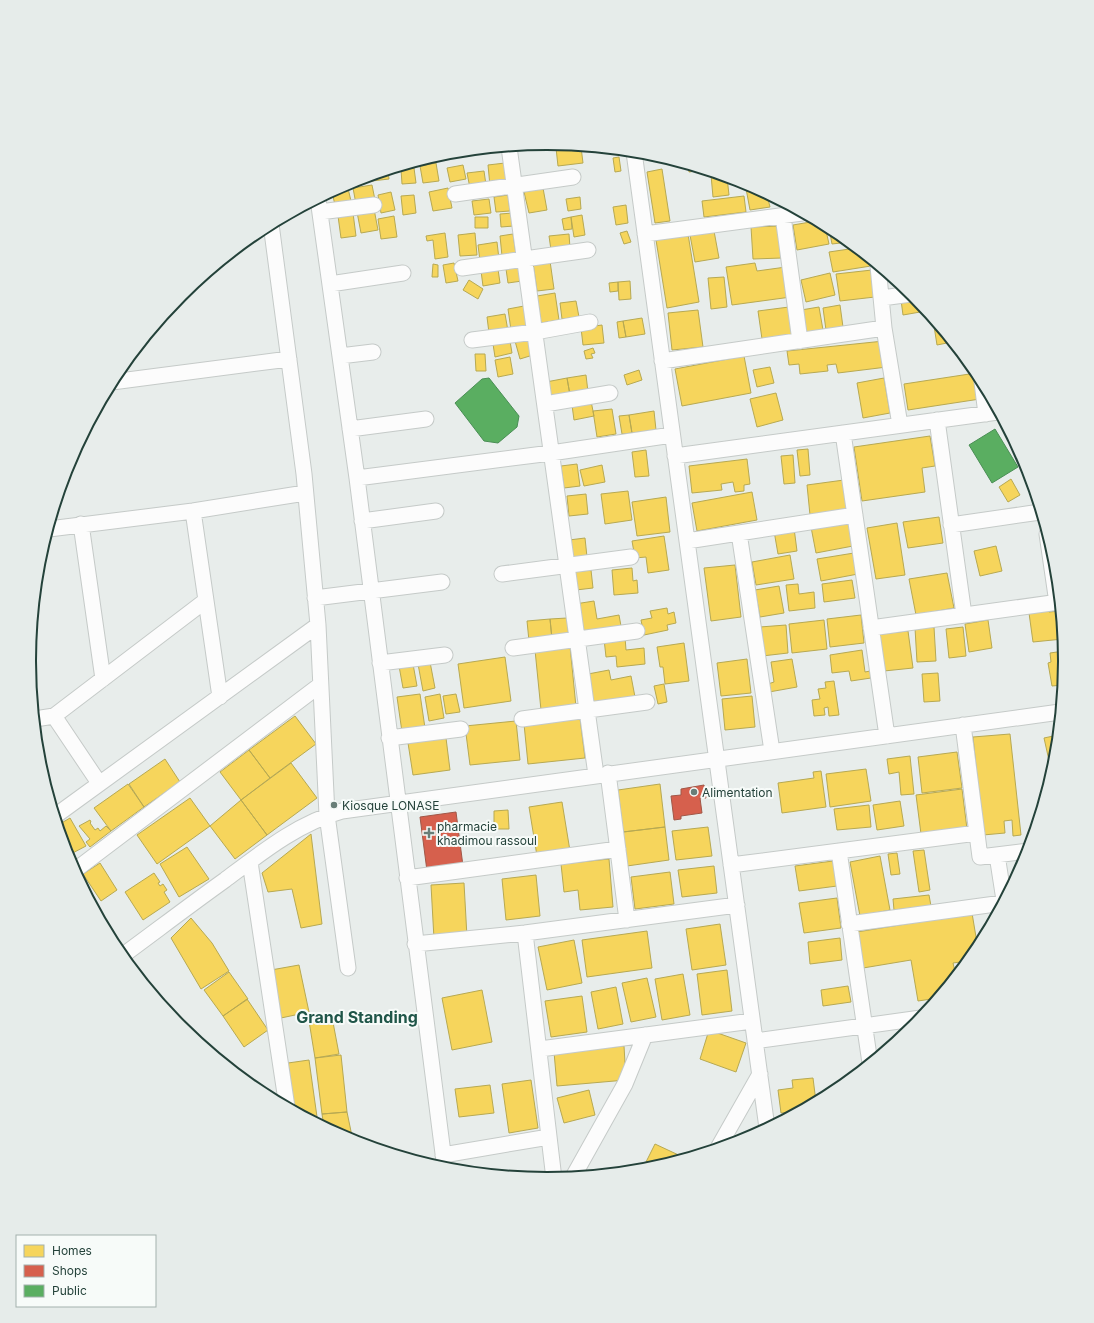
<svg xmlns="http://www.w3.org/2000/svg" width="1094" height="1323" viewBox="0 0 1094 1323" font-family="Inter,sans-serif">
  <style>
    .homes { fill: #f6d55c; stroke: #b7a952 }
    .shops { fill: #d6604d; stroke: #a15747 }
    .public { fill: #5aae61; stroke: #4a8e55 }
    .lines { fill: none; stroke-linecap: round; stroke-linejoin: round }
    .minor-casing { stroke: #c5cac8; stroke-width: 17 }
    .minor { stroke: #fcfcfc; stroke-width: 15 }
    .poi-dot { fill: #697e78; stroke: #f7fbf9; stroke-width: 1.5 }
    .labels { text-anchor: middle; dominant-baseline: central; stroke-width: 4; stroke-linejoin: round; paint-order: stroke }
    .poi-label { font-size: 12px; fill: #24423a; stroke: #f7fbf9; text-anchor: start }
    .district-label { font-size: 16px; font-weight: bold; fill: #1f5548; stroke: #f7fbf9 }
    .rim { fill: none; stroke: #24423a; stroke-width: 2 }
  </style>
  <rect width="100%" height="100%" fill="#e8edeb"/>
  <path class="homes" d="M574,146L581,147L583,163L558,166L556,148Z
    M619,157L621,171L615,172L613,158Z
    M436,163L439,181L423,183L420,166Z
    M505,163L508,183L490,186L488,165Z
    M463,165L466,179L450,182L447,168Z
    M688,166L703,170L689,172Z
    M414,168L416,183L402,184L401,169Z
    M662,169L670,221L655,223L647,172Z
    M388,171L389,179L372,181L371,176Z
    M484,171L486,185L470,188L467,173Z
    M711,175H717L727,177L729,195L713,197Z
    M745,183L767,195L770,207L750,210Z
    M347,184L351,201L335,205L332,192Z
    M372,185L375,200L356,204L353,188Z
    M448,188L452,208L433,211L429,192Z
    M543,188L547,210L529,213L524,192Z
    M391,192L395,210L381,213L378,195Z
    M414,195L416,213L403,215L401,196Z
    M508,195L510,211L496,212L494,197Z
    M744,196L746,212L704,217L702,201Z
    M580,197L581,209L568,211L566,199Z
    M489,199L491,213L474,215L472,201Z
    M626,205L628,223L616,225L613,207Z
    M374,209L378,230L361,233L357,212Z
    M353,213L356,236L341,238L338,216Z
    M513,213L514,226L501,227L500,214Z
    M582,215L585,235L574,237L571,217Z
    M394,216L397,237L381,239L378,219Z
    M475,217H488V228H475Z
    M571,217L572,229L564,230L562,219Z
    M816,221L825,226L829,244L797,250L793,225Z
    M780,226L782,258L753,259L751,227Z
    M829,228L835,231L849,242L832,244Z
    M627,231L631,242L624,244L620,233Z
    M714,231L719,258L695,262L690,235Z
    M445,233L448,257L435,259L433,240L427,241L426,236Z
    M475,233L477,255L460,256L458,235Z
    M513,234L516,254L502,256L500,236Z
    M569,234L570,248L551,250L549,236Z
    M688,234L699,302L667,308L656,240Z
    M497,242L499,259L480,261L478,245Z
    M856,248L870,260L871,266L833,272L829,252Z
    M550,261L554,289L537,291L533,263Z
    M454,263L458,281L446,283L443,265Z
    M755,263L757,271L786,267L791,297L732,305L726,267Z
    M433,264L438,265V277H432Z
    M520,266L522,281L508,283L506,269Z
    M498,269L500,283L483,286L481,271Z
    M872,270L875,297L840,301L836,274Z
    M830,273L835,295L806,302L801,280Z
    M724,277L727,307L711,309L708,278Z
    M469,280L483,289L478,299L463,290Z
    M630,281L631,299L619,300L618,282Z
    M618,282V291L610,292L609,283Z
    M555,293L559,320L541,323L537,296Z
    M915,298L926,311L903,315L901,300Z
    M576,301L579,317L562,319L560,303Z
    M840,305L843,327L826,330L823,308Z
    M524,306L527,327L511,330L508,309Z
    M789,307L793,335L762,339L758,311Z
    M819,307L823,330L805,333L801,310Z
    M698,310L703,347L672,350L668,313Z
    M505,314L508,331L489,333L487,317Z
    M642,318L645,334L626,337L623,321Z
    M623,321L626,337L619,338L617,322Z
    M602,325L604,343L583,345L581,328Z
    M938,325L952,342L937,345L934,326Z
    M528,337L533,355L520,359L515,341Z
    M510,341L512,353L495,357L493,344Z
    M884,341L887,367L838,373L836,364L827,365L828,371L800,374L799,364L789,365L787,351Z
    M593,348L595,353L591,354L593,358L586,359L584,351Z
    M475,354H485L486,371H476Z
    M744,356L751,393L682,406L675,369Z
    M510,357L513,374L498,377L495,360Z
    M770,367L774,383L757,387L753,370Z
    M639,370L642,380L627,385L624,375Z
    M976,373L980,399L908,410L904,384Z
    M586,375L588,392L570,395L567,378Z
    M567,378L570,395L549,399L546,382Z
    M884,378L890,413L863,418L857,383Z
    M776,393L783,420L757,427L750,399Z
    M591,401L594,416L574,420L572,405Z
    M612,409L616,434L597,437L593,411Z
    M654,411L656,430L632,433L629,415Z
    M629,415L632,433L622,434L619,416Z
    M930,436L935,466L922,468L925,492L862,501L854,447Z
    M808,449L810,475L800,476L797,450Z
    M646,450L649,476L635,477L632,452Z
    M793,455L795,483L784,484L781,456Z
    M747,459L750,484L744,485V491L735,492L733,482L721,484L722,490L692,493L689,466Z
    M577,464L580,486L564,488L561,466Z
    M602,465L605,482L584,486L580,470Z
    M1011,479L1020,495L1008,502L999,487Z
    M844,480L847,511L810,515L807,485Z
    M628,491L632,520L605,524L601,494Z
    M752,492L757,520L697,531L692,503Z
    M586,494L588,514L569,516L567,496Z
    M666,497L670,532L637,536L632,502Z
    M939,517L943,543L908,548L903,522Z
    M848,519L853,546L816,553L811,527Z
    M897,523L905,575L876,579L867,528Z
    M794,528L797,551L778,554L774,531Z
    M664,536L669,570L648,573L646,557L635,558L632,541Z
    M585,538L587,557L572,559L569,540Z
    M996,546L1002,571L980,576L974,551Z
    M854,553L858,574L821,581L817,559Z
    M790,555L794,579L756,585L752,562Z
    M735,565L741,617L711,621L704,568Z
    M632,568L633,581L637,580L638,593L614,595L612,570Z
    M591,570L593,588L576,590L574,572Z
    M947,573L954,608L916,615L909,579Z
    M852,580L855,598L824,602L822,584Z
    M798,584L799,594L814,592L815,608L789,611L786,585Z
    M779,586L784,613L760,617L755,590Z
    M594,601L597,619L619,615L621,626L581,634L575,604Z
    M667,608L668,614L674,612L676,623L667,625L668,630L644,635L641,620L652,618L650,611Z
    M1049,610V612L1060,611L1063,639L1033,642L1029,613Z
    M861,615L864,643L830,647L827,619Z
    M567,618L569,638L552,639L550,619Z
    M550,619L552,639L529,641L527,621Z
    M824,620L827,649L792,653L789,624Z
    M988,620L992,648L969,652L965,624Z
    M786,625L788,653L762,656L760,627Z
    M934,627L936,661L917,662L915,628Z
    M963,627L966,656L949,658L946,629Z
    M908,631L913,668L884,671L879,634Z
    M625,637L626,650L644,648L645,664L617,667L616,656L606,657L604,639Z
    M684,643L689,681L665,684L663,667H660L657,647Z
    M570,646L576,707L541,710L535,650Z
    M862,650L865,672L870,671L871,678L851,681L849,671L832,673L830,655Z
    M1064,651L1065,662L1063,685L1052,686L1048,663L1051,662L1050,653Z
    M505,657L511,701L464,708L458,664Z
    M747,659L751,693L721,696L717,663Z
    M792,659L797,687L769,692L768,684L774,682L771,662Z
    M430,662L435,688L423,691L418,664Z
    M413,664L417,686L403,688L399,666Z
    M609,670L611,680L631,676L635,697L594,706L588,674Z
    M938,673L940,701L924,702L922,674Z
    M834,681L839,715L829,716L828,707L824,708L825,715L814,716L812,700L820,699L818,689L826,688L825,682Z
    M664,684L667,702L658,704L654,686Z
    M420,694L425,728L402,732L397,697Z
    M440,694L444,718L429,721L425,697Z
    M456,694L460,712L446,714L443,696Z
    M752,696L755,727L725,730L722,699Z
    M295,716L316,744L270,778L249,750Z
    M580,718L585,758L528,764L524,724Z
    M516,721L520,760L470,765L465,726Z
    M1010,734L1021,835L1013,836L1012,820L1004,821L1005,833L983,835L973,737Z
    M1058,735L1055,763L1052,774L1044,738Z
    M446,738L450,770L413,775L408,743Z
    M249,750L270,778L241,800L220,772Z
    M957,752L962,788L922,793L918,757Z
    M910,756L914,794L901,795L899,772L889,774L887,759Z
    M165,759L180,782L144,807L129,784Z
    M291,763L317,798L267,835L241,800Z
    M866,769L871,801L830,807L826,774Z
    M821,771L826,807L782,813L778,783L814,778L813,772Z
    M128,784L144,807L111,831L94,808Z
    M660,784L665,827L623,832L618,790Z
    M962,789L967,829L921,834L916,795Z
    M190,798L210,826L157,864L137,835Z
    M241,800L267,835L235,859L210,826Z
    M900,801L904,826L877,830L873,805Z
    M562,802L570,851L537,856L529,807Z
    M869,805L871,827L837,830L834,809Z
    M508,810L509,829H494V811Z
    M70,818L86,846L67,856L58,825Z
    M90,820L91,822L90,823L95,830L98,828L100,831L106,826L111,831L90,847L86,842L90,839L79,826Z
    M665,827L669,860L627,866L623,832Z
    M708,827L712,856L676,860L672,831Z
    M311,834L322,924L301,928L292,889L268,892L262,873Z
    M187,847L209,879L179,897L160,864Z
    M924,850L930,890L919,892L913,851Z
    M897,853L900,874L891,875L888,854Z
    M880,856L890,910L860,916L850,862Z
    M609,859L613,907L580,910L578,890L564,892L561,864Z
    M833,861L837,886L799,891L795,866Z
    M100,863L117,890L101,901L83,874Z
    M714,866L717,893L682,897L678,870Z
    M670,872L674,904L635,909L631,877Z
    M154,873L160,882L158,883L160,886L163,884L167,890L164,892L170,902L143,920L125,892Z
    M536,875L540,916L506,920L502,879Z
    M464,883L467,937L434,939L431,885Z
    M929,895L931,906L894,910L893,899Z
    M837,898L841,928L804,933L799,903Z
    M972,913L978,949L968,961L953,963L956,976L938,998L918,1001L911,960L863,968L857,932Z
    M191,918L212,943L229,971L201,989L171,938Z
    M720,924L726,965L692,970L686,929Z
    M647,931L652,968L587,977L582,940Z
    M840,938L842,960L810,964L808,942Z
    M574,940L582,983L547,990L538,947Z
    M299,965L309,1012L281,1018L271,970Z
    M727,970L732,1011L702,1015L697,974Z
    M140,972L160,1003L137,974Z
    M229,972L248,999L223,1016L204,990Z
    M683,974L690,1015L662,1020L655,979Z
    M647,978L656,1017L631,1022L622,983Z
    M848,986L851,1002L823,1006L821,990Z
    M616,987L623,1024L598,1029L591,992Z
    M482,990L492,1042L452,1050L442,998Z
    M582,996L587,1032L551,1037L545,1001Z
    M247,999L268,1030L244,1047L223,1016Z
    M332,1017L339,1054L315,1058L309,1021Z
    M709,1030L746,1043L736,1072L700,1059Z
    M624,1046L626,1080L557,1086L554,1052Z
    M341,1055L347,1112L322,1114L315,1058Z
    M309,1060L318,1124L294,1111L288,1063Z
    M813,1078L816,1102L799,1111L781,1113L778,1090L793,1088L792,1080Z
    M531,1080L538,1128L509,1133L502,1084Z
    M490,1085L494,1113L459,1117L455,1089Z
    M841,1087L835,1092L829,1095L828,1089Z
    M589,1090L595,1115L564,1123L557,1098Z
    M347,1112L353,1141L324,1127L322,1114Z
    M655,1144L685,1158L642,1170Z"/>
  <path class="shops" d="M704,785L706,798H700L702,813L681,816V819L674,820L671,796L681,795V789Z
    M456,812L463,866L427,871L420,817Z"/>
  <path class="public" d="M489,378L519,416L517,427L498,443L484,441L455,403L482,379Z
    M995,429L1018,467L992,483L969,445Z"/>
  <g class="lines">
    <g class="minor-casing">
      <path id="minor" d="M509,147L596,775
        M634,152L767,1128
        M455,194L573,177
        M318,199L357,478L445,1169
        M320,212L374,205
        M783,216L800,341
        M271,224L304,474L318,625L327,815L348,968
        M645,234L802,213
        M878,266L884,328L900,425
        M462,268L588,250
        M330,284L403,273
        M882,298L911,294
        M472,340L535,332L590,322
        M340,356L373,352
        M662,361L884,328
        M112,382L289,359
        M982,382L986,414
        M545,404L610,393
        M937,420L964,615
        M350,429L426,419
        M843,433L887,736
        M675,456L998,412
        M357,478L551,453L672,435
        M193,511L220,697
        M362,521L436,511
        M81,524L103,679
        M951,525L1040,512
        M49,529L193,511L305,493
        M739,533L772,751
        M1047,534L1057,603
        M687,541L855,515
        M502,574L631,557
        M315,598L442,582
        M871,628L1059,602
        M513,648L637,631
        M380,663L445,655
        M54,716L99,783
        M35,719L54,716L205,601
        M522,719L647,702
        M963,725L980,857L1028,851
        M389,738L461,729
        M608,773L627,920
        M55,816L318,625
        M839,851L870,1063
        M997,855L1004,900
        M250,862L287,1107
        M731,865L977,833
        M74,871L320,685
        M407,878L618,849
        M849,924L1003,903
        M525,933L554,1179
        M415,944L525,933L737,905
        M122,956C156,931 190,905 225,880C261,853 298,823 342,811L1060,712
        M755,1041L921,1018
        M540,1049L752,1021
        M718,1148L760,1074
        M443,1155L549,1137
        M573,1177L625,1084L645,1035"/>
    </g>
    <use href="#minor" class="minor"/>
  </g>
  <g class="poi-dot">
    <circle cx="694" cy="792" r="4"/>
    <circle cx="334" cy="805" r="4"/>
    <path d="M427 827h4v4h4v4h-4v4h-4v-4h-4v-4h4z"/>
  </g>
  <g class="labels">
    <g class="poi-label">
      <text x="702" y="792">Alimentation</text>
      <text x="342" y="805">Kiosque LONASE</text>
      <text x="437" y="826">pharmacie<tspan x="437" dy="14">khadimou rassoul</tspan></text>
    </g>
    <g class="district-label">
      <text x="357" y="1017">Grand Standing</text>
    </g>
  </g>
  <path d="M0 0H1094V1323H0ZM36 661a511 511 0 1 1 1022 0a511 511 0 1 1-1022 0Z" fill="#e6ecea" fill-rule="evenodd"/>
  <path class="rim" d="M36 661a511 511 0 1 1 1022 0a511 511 0 1 1-1022 0Z"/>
  <rect x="16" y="1235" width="140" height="72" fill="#f7fbf9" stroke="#a3b1ad"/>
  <rect x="24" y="1245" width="20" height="12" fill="#f6d55c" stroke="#a3b1ad"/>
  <text x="52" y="1255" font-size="12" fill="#24423a">Homes</text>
  <rect x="24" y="1265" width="20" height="12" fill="#d6604d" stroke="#a3b1ad"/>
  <text x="52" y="1275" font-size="12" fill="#24423a">Shops</text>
  <rect x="24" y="1285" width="20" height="12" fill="#5aae61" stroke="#a3b1ad"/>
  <text x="52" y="1295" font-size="12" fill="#24423a">Public</text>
</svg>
